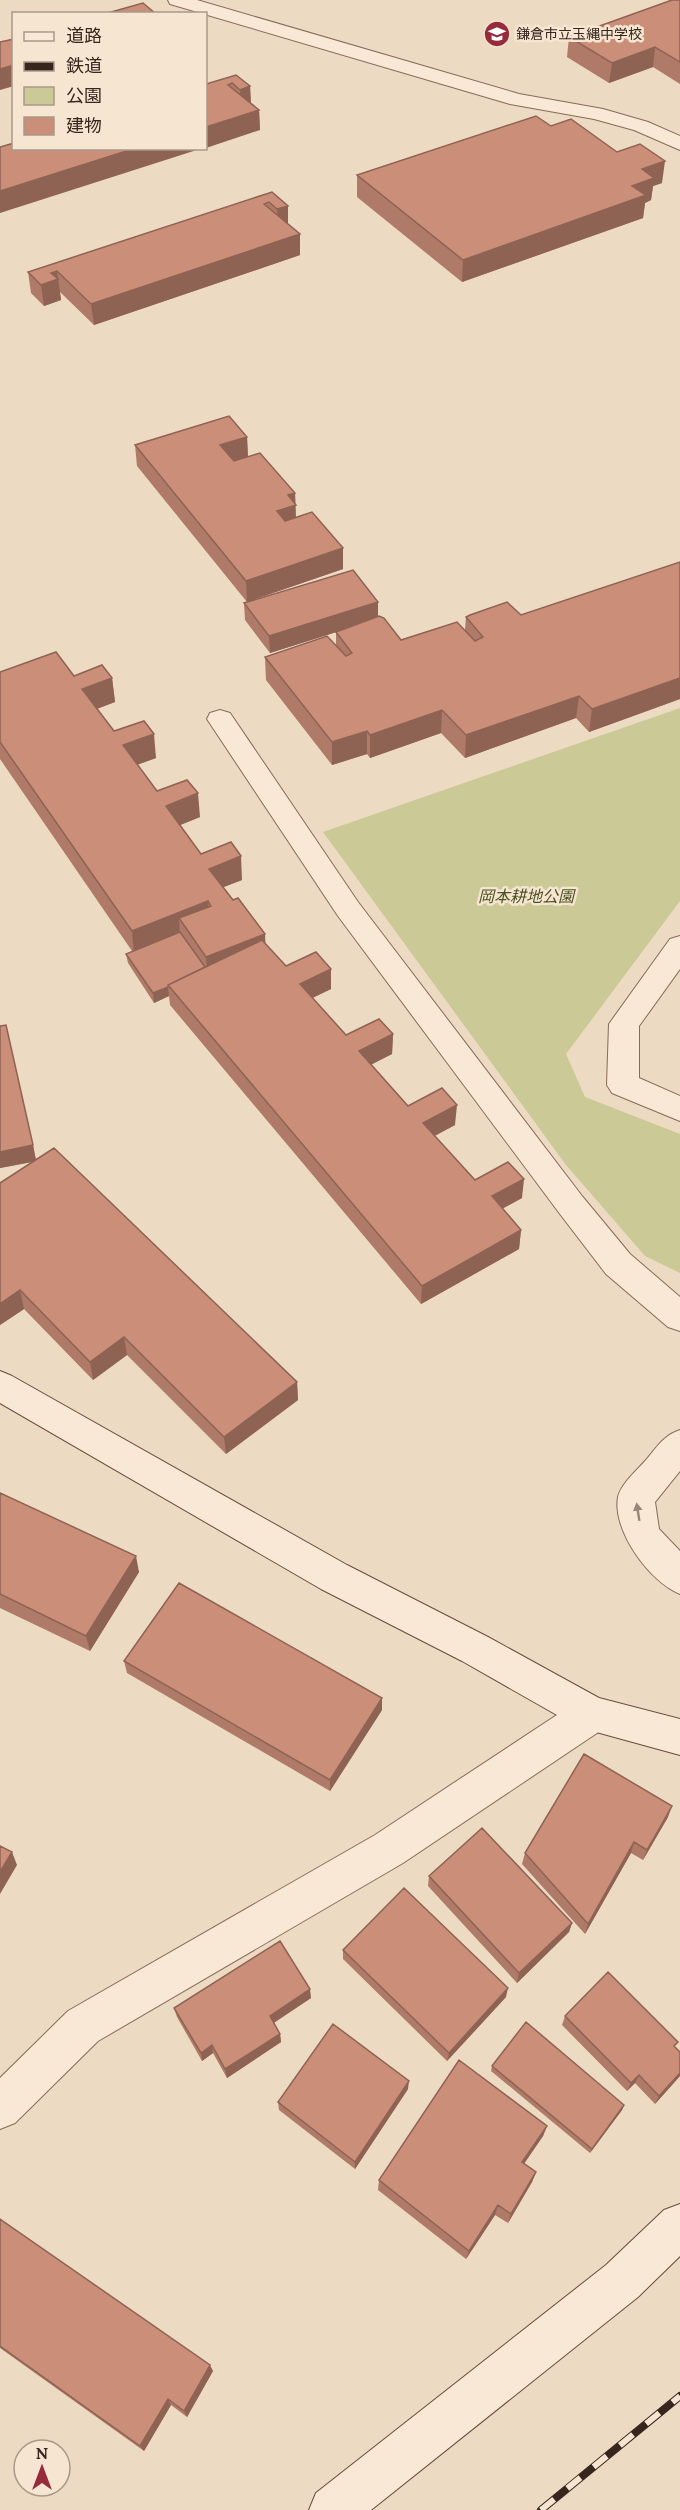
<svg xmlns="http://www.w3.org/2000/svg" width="680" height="2510" viewBox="0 0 680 2510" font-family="Lora,'Noto Sans JP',serif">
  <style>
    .green { fill: #cbc996 }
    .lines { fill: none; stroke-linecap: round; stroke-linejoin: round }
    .lane-casing { stroke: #876b5a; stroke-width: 2 }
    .street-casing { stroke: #876b5a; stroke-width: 2 }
    .secondary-casing { stroke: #684c3d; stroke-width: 2 }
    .lane { fill: #f8e8d5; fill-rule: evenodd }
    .street { fill: #f8e8d5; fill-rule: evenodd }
    .secondary { fill: #f8e8d5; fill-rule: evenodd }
    .rail-casing { stroke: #37261e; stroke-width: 8 }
    .rail { stroke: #f5e5d1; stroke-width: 6; stroke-dasharray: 17; stroke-linecap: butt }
    .wall { fill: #af7a67 }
    .shaded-wall { fill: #8e6354 }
    .building { fill: #cb8e78; stroke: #8e6354; stroke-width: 1.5 }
    .oneway { fill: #98877a }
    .labels { text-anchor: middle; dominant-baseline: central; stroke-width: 5; stroke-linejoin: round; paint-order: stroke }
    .far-poi-label { font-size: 14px; fill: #37261e; stroke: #f5e5d1; text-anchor: start }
    .park-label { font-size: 16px; font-style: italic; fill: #4e5324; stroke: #f5e5d1 }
  </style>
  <rect width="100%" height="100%" fill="#eddac2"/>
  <path class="green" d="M680,708V901L566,1054L585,1097L680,1134V1273L645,1256L566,1165L323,832Z"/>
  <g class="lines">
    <g class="lane-casing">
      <path id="lane" d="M220,710L230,713L358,902L582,1196L630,1254L680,1297V1331L668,1327L606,1274L560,1214L338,916L207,719L210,713Z
        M680,1430V1471L655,1502L659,1529L680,1551V1594C650,1582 612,1531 618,1497C621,1484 637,1470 646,1460C657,1447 664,1435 680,1430Z"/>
    </g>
    <g class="street-casing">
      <path id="street" d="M168,0H197L519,94L603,109L648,122L680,136V150L634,130L594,119L510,104L170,4Z
        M680,936V969L639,1026V1078L680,1096V1121L612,1093L607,1085L609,1024L670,939Z
        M592,1696L606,1701L611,1714L606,1727L403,1863L98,2041L15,2123L0,2129V2078L68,2011L375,1835L578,1701Z"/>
    </g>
    <g class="secondary-casing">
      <path id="secondary" d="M0,1371L12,1376L347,1565L488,1637L599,1698L680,1719V1755L578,1727L462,1661L321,1589L0,1403Z
        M680,2204V2256L638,2297L371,2510H309L316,2493L606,2265L664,2210Z"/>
    </g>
    <use href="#lane" class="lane"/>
    <use href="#street" class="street"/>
    <use href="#secondary" class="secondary"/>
    <g class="rail-casing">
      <path id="rail" d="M541,2510L680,2396"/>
    </g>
    <use href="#rail" class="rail"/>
  </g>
  <path class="wall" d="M680,0V84L653,67L609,83L567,57L569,37Z
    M236,75L250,86L251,103L259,110L260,130L206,84Z
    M551,126L662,183L653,186L651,200L645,203L643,218L462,282L357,197V175Z
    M272,192L288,206V224L300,234V255L94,325L60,292L61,300L44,306L31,293L28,272Z
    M247,437L248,457L295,493L296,517L343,569L247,602L137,466L135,445Z
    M680,562V699L589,732L576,718L465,758L441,733L370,758L367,754L332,765L266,680L265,657L336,646V632L270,653L245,620L244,603L378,617L401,640L465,630L466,617L521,615Z
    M0,672L112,678L115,702L97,709L114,731L156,758L137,765L157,791L200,817L180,825L201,854L242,880L223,887L265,944L286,966L331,969V989L312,998L346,1035L393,1034L392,1054L371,1064L408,1106L455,1125L435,1136L475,1180L522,1198L502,1209L521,1230L519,1249L421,1304L170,1005L169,996L154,1003L128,963L126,954L132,951L0,759Z
    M0,1026L33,1145L36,1160L297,1382L298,1400L226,1454L127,1355L93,1380L24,1309L0,1325V1183L33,1162L0,1168Z
    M0,1493L139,1572L90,1651L0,1608Z
    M124,1661L382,1710L330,1791L127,1673Z
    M668,1817L643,1860L631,1853L585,1934L522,1864L525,1853Z
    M429,1876L572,1923L569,1932L517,1983L428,1886Z
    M343,1950L506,1997L447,2061L343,1959Z
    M311,1998L274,2023L280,2034L281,2042L227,2078L213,2053L202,2061L177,2017L174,2008Z
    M565,2016L675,2047L680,2076L655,2104L635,2083L627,2091L562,2025Z
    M492,2066L624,2105L622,2110L590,2153L491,2071Z
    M408,2089L355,2169L279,2110L278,2102Z
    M547,2126L543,2136L524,2164L536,2172L532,2182L508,2223L495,2215L466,2259L378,2190L379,2180Z
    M0,2219L213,2371L187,2417L171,2405L144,2451L0,2348Z"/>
  <path class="shaded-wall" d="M655,47L653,67L609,83L612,63Z
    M14,65V86L0,90V69Z
    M250,86L251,107L241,110L240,90Z
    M259,110L260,130L206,148V127Z
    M136,148H203L0,213V191Z
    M665,161L662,183L653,186L651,200L645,203L643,218L462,282L463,260L632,186L642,169Z
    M288,206V227L278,230L277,209Z
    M300,234V255L94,325L91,304Z
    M57,271L61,300L44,306L41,285L51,273Z
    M247,437L248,458L222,466L220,445Z
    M295,493L296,526L278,532L277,511L288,495Z
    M343,548V569L247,602L246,581Z
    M378,602V619L270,653L269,636Z
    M112,678L115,702L85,713L82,689Z
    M680,678V699L589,732L592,709Z
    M579,696L576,718L465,758L466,735Z
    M442,710L441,733L370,758V735Z
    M367,731V754L332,765V742Z
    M154,734L156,758L125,769L123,745Z
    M198,793L200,817L168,830L166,806Z
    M241,856L242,880L211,892L209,869Z
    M208,901L210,925L179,918L180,936L134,955L132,931Z
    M265,934L266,957L207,971L206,957Z
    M331,969V989L300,1004V984Z
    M168,987L169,996L154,1003L153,993Z
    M393,1034L392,1054L359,1071V1051Z
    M457,1105L455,1125L422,1142L423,1123Z
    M33,1145L36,1161L0,1168V1152Z
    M524,1179L522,1198L490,1215L492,1196Z
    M521,1230L519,1249L421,1304L422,1286Z
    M20,1290L24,1309L0,1325V1304Z
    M124,1337L127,1355L93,1380L90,1362Z
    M297,1382L298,1400L226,1454L224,1437Z
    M136,1556L139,1572L90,1651L86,1636Z
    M382,1698V1710L330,1791V1780Z
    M672,1806L668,1817L643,1860L647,1850Z
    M634,1842L631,1853L585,1934L588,1924Z
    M12,1852L17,1865L0,1894V1872Z
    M572,1923L569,1932L517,1983L519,1973Z
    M508,1988L506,1997L447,2061L449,2053Z
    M310,1989L311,1998L270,2025V2016Z
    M280,2034L281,2042L227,2078L225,2069Z
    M212,2045L213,2053L202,2061L201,2053Z
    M680,2073V2076L655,2104L659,2096Z
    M639,2075L635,2083L627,2091L631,2083Z
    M409,2081L408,2089L355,2169V2162Z
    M624,2105L622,2110L590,2153L592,2149Z
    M547,2126L543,2136L518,2172L522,2162Z
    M536,2172L532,2182L508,2223L511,2214Z
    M498,2205L495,2215L466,2259L469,2251Z
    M210,2365L213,2371L187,2417L184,2411Z
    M168,2399L171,2405L144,2451L140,2446Z"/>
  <path class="building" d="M672,0H680V62L655,47L612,63L569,37Z
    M143,3L156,14H104Z
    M14,39V65L0,69V42Z
    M236,75L250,86L240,90L232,83L228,85L259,110L206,127V84Z
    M536,116L551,126L571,119L617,152L640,144L665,161L642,169L654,178L632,186L646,195L463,260L357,175Z
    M14,143V148H136L0,191V147Z
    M272,192L288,206L277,209L269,202L264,204L300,234L91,304L57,271L51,273L58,279L41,285L28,272Z
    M229,416L247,437L220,445L234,461L260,453L295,493L288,495L296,505L277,511L285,521L312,512L343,548L246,581L135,445Z
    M680,562V678L592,709L579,696L466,735L442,710L370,735L367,731L332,742L265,657L327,636L346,656L352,653L336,632L379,616L384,618L401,640L457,622L475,641L483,637L466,617L470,615L507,602L521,615Z
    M353,570L378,602L269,636L244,603Z
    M56,652L74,676L102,665L112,678L82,689L114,731L144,721L154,734L123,745L157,791L187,780L198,793L166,806L201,854L231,842L241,856L209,869L233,900L238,898L265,934L206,957L179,918L211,906L208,901L132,931L0,742V672Z
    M180,932L205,967L168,985V987L153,993L126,954Z
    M262,940L286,966L316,952L331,969L300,984L346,1035L379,1019L393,1034L359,1051L408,1106L442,1088L457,1105L423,1123L475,1180L508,1162L524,1179L492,1196L521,1230L422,1286L168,985Z
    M6,1025L33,1145L0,1152V1026Z
    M54,1148L297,1382L224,1437L124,1337L90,1362L20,1290L0,1304V1183Z
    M0,1493L136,1556L86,1636L0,1594Z
    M179,1583L382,1698L330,1780L124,1661Z
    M584,1754L672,1806L647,1850L634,1842L588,1924L525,1853Z
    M482,1828L572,1923L519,1973L429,1876Z
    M0,1846L12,1852L0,1872Z
    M404,1888L508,1988L449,2053L343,1950Z
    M280,1941L310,1989L270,2016L280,2034L225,2069L212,2045L201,2053L174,2008Z
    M608,1972L678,2042L674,2046L680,2052V2073L659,2096L639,2075L631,2083L565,2016Z
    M526,2022L624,2105L592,2149L492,2066Z
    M333,2024L409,2081L355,2162L278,2102Z
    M459,2060L547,2126L522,2162L536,2172L511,2214L498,2205L469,2251L379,2180Z
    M0,2219L210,2365L184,2411L168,2399L140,2446L0,2346Z"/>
  <defs><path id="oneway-solid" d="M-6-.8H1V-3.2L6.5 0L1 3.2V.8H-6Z" transform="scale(1.5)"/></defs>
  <use class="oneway" href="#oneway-solid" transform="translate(638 1512) rotate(-99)"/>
  <defs>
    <g id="school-disc" transform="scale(1.35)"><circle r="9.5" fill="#952b3b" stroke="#f5e5d1"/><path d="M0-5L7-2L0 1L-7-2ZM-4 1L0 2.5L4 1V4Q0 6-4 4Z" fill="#fff"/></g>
  </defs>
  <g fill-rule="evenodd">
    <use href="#school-disc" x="497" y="34"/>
  </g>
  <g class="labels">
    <g class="far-poi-label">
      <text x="516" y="34">鎌倉市立玉縄中学校</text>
    </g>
    <g class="park-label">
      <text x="526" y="896">岡本耕地公園</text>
    </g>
  </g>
  <rect x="12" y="12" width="195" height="138" fill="#f5e5d1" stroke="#a99989" stroke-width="1.5"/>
  <rect x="24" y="32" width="30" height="9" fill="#f8e8d5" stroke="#a99989" stroke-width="1.5"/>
  <text x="66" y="42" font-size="18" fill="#37261e">道路</text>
  <rect x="24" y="62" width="30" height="9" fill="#37261e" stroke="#a99989" stroke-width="1.5"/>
  <text x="66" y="72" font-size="18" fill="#37261e">鉄道</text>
  <rect x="24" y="87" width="30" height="18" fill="#cbc996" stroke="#a99989" stroke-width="1.5"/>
  <text x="66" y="102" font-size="18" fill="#37261e">公園</text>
  <rect x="24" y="117" width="30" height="18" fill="#cb8e78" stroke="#a99989" stroke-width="1.5"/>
  <text x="66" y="132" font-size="18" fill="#37261e">建物</text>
  <g transform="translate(42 2468)"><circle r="28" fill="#f5e5d1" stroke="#a99989" stroke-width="1.5"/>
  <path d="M0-4.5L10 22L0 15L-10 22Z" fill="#952b3b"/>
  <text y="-9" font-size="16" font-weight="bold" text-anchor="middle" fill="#37261e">N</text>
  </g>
</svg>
